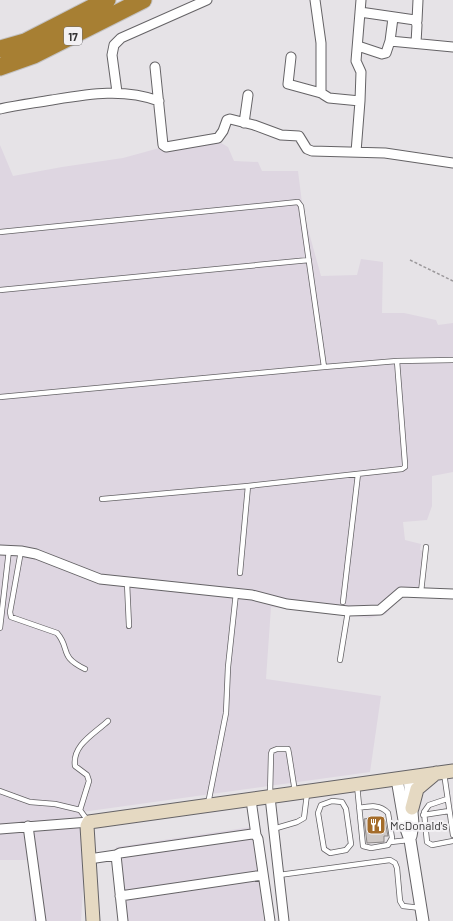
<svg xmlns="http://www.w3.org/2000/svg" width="453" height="921" viewBox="0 0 453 921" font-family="Barlow,sans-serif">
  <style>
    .built { fill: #ded6e1 }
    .building { fill: #cdc8c7; stroke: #8b8786 }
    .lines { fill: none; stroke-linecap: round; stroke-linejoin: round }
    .service-casing { stroke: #656366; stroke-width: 6 }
    .minor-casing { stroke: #656366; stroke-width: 11 }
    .tertiary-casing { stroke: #656366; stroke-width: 13 }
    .secondary-casing { stroke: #656366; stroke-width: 15 }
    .motorway-casing { stroke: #c3c2c3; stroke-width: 19 }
    .path { stroke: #9c999c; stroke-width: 1.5; stroke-dasharray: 3 2; stroke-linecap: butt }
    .service { stroke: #fff; stroke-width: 4.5 }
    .minor { stroke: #fff; stroke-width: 9 }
    .tertiary { stroke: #fff; stroke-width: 11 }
    .secondary { stroke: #e5d9c2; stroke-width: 13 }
    .motorway { stroke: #a77f33; stroke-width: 17 }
    .labels { text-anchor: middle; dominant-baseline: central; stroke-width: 4; stroke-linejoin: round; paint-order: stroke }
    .shield { fill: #f3f1f4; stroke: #6f6d6f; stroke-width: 1 }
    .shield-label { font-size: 11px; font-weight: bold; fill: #363536 }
    .poi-label { font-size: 12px; fill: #363536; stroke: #f3f1f4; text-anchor: start }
  </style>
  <rect width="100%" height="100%" fill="#e6e3e7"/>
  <path class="built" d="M214,139L228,147L234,161L258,162L262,171H298L303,211L321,276L357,275L361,259L383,262L382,313H404L436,320L438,325L453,323V472L432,476V506L427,520L403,522L405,540L421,544L420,550L427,552L422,595L403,594L386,614L369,618L271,607L266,679L381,696L370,772L82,812L87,826L81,921H33L30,860H0V145L13,176L62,167L123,158L174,144Z
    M251,827L264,921H125L116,847Z"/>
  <path class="building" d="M376,817L377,822L385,821L388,836H384V842L367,843L364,819Z"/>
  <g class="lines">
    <g class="service-casing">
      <path id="service" d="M0,232L298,202L301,206L324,367
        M0,290L309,260
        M0,397L324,367L397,361L453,360
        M102,499L248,486L402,469L405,467V464L397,361
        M21,551L10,612L11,617L57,633C71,649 58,656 85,669
        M240,573L248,486
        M127,583L129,626
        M421,592L426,547
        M343,602L358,474
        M0,628L9,550
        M340,660L348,611
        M444,773L453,835
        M357,785L363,846L371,848L388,845L392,838L388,813C380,804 370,806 359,808
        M0,791L30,802L55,804L80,810L88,821
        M270,795L271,754L272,751L277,749H288L289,754L295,792
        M447,799L429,805L424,812L427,842L432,845L453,841
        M332,801L342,802L346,809L351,844L346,850L330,853L324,849L318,813L321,805Z
        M208,804L226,713L228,667L236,593
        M80,810L89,781L87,775L75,766C72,745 94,734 108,721
        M423,815L449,811
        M273,829L297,822L304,818L307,794
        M391,842L409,840
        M279,875L390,860L395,863L397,868L400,901L403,906L421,908"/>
    </g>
    <g class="minor-casing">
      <path id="minor" d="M315,0L321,43V93
        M360,12L415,20L417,25L416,43
        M417,21L418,0
        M390,41L453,47
        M358,46L382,54L386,53L390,41L393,18
        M291,57L288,84L321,93L329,98L360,101
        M155,67L163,145L166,147L218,138L223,131L227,120L230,119L254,125L281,135L299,136L307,149L312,151L385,153L453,163
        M117,92L112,55L114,45L121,38L207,0
        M0,109C17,105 35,103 52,100C89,94 123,88 159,101
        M244,123L248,95
        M356,152L360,101L361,72L356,61L361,0
        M0,550L21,551L36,554L100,579L252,595L287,604L348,611L380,610L401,592L453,594
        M270,797L284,921
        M251,800L256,835
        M28,826L41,921
        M0,829L89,822
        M89,859L116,855
        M120,896L263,875
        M123,921L116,855L120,853L252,834L256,835L258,839L270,921"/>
    </g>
    <g class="tertiary-casing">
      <path id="tertiary" d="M409,777L413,824L411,836
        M397,779L405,826L410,840L423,921"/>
    </g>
    <g class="secondary-casing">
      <path id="secondary" d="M412,808L417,789L436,773
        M93,921L87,826L89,822L453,771"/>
    </g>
    <g class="motorway-casing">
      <path id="motorway" d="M0,49L25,42L107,0
        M0,67L34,55L143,0"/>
    </g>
    <path class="path" d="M410,260L453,281"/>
    <use href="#service" class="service"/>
    <use href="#minor" class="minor"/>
    <use href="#tertiary" class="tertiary"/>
    <use href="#secondary" class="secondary"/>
    <use href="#motorway" class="motorway"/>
  </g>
  <defs>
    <g id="restaurant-square" transform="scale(1)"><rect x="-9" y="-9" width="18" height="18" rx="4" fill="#a46c2a" stroke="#f3f1f4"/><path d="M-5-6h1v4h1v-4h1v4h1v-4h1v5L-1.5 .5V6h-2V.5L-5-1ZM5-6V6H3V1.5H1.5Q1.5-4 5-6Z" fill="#fff"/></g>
  </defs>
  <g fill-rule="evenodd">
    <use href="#restaurant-square" x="376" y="825"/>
  </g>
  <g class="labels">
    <rect class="shield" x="64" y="27" width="18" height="18" rx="3"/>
    <g class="shield-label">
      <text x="73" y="36">17</text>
    </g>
    <g class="poi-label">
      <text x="390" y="825">McDonald's</text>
    </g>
  </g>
</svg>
